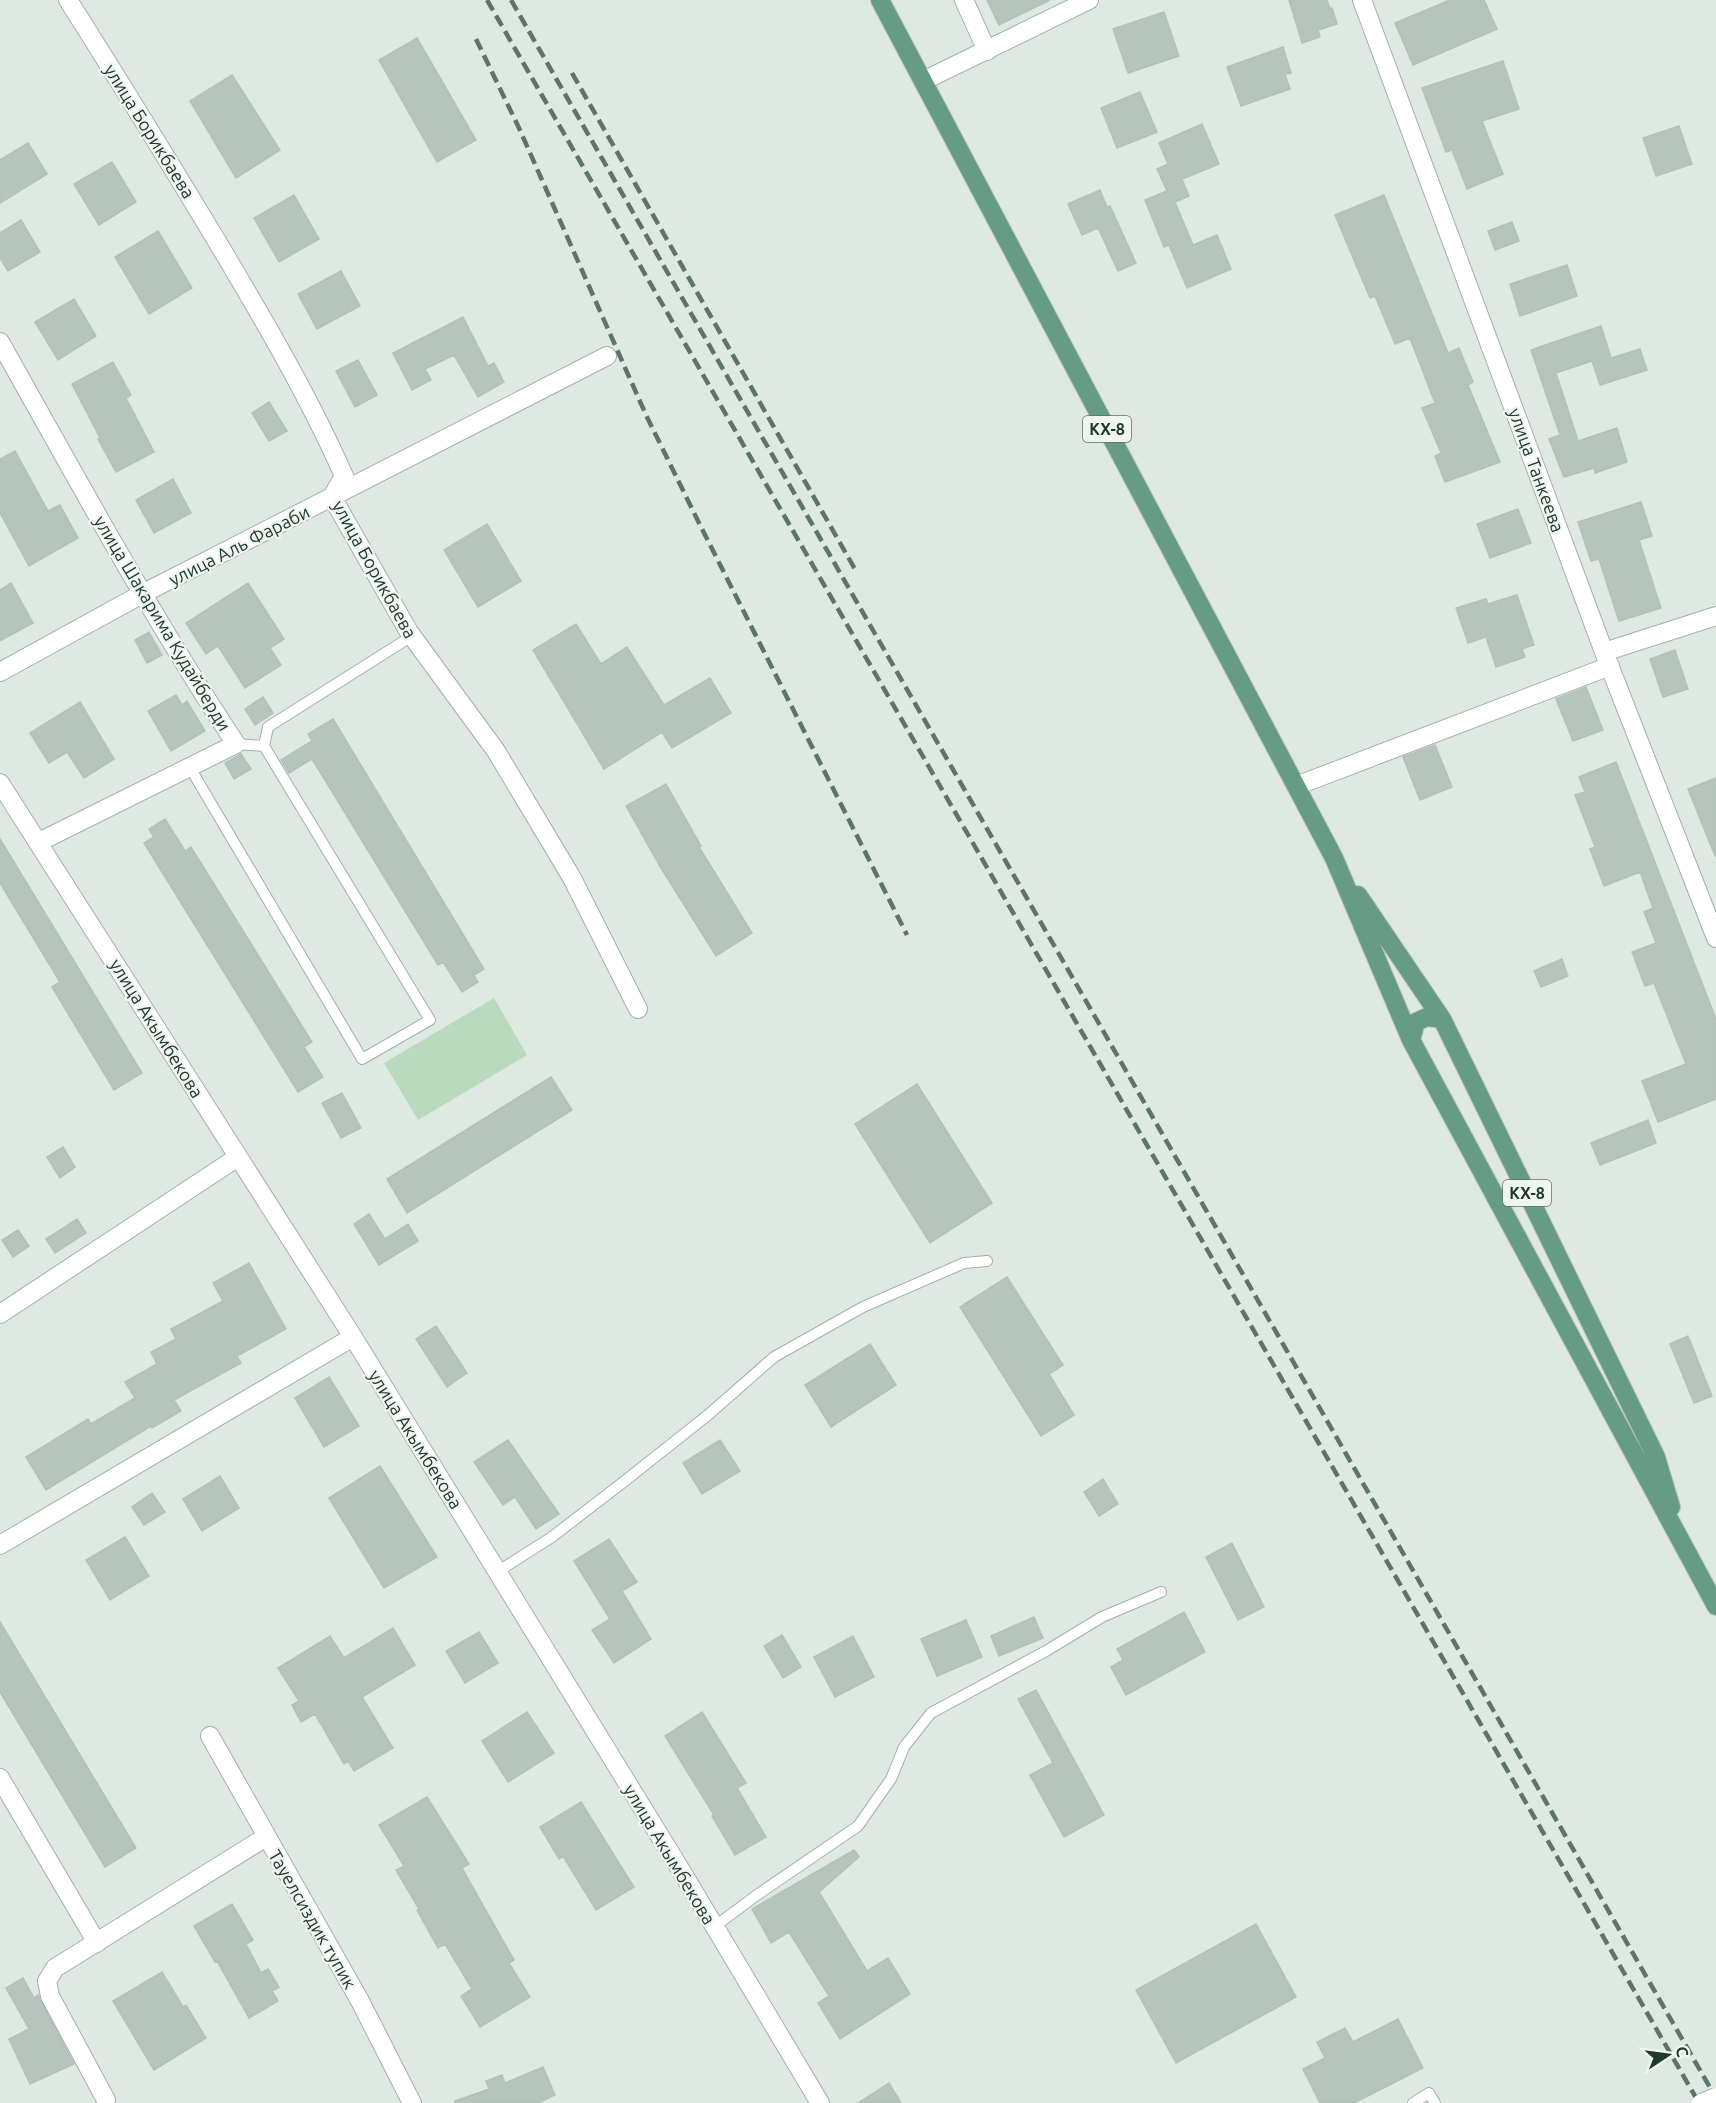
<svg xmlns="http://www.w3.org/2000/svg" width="1716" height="2103" viewBox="0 0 1716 2103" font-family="Ubuntu,sans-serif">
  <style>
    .green { fill: #b9dabc }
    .building { fill: #b5c4bc; stroke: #b2c2b9; stroke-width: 1.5 }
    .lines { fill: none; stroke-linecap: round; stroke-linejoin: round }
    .lane-casing { stroke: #a2b0a9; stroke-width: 12 }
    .street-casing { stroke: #a2b0a9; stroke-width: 20 }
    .primary-casing { stroke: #bcc3c0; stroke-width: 20 }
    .lane { stroke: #fff; stroke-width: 10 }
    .street { stroke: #fff; stroke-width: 18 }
    .primary { stroke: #669c85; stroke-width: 18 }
    .rail { stroke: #5c7469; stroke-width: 4.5; stroke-dasharray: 12 6; stroke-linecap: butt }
    .secondary-bridge-casing { stroke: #a1b7ac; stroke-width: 20; stroke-linecap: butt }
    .secondary-bridge { stroke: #fff; stroke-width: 18 }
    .labels { text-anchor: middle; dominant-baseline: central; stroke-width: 4.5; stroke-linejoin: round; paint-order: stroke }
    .shield { fill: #eff6f2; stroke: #5f7169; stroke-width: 1.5 }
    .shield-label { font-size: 16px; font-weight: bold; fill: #21382e }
    .street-label { font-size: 18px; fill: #21382e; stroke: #eff6f2 }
  </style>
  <rect width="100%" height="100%" fill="#dfe9e3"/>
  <path class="green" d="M494,998L527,1055L418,1120L384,1063Z"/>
  <path class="building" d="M987,0H1050L999,25Z
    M1289,0H1327L1330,9L1332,8L1337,24L1318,30L1320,37L1302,43Z
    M1450,0H1484L1497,29L1413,65L1395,23Z
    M1164,12L1179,56L1128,73L1113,29Z
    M417,38L476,140L437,162L379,60Z
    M1283,47L1291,73L1285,74L1290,89L1241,106L1227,67Z
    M1503,61L1519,109L1482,121L1503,174L1467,189L1452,150L1446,152L1422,88Z
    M232,75L280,150L236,178L190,101Z
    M1140,92L1157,132L1117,148L1101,108Z
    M1202,124L1219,164L1182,179L1189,196L1175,202L1193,245L1217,235L1231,269L1187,288L1169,245L1164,247L1145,200L1167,191L1157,169L1168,164L1159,143Z
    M1679,126L1692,164L1656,176L1643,138Z
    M28,143L47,174L0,203V160Z
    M112,162L136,202L99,225L74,184Z
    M1100,190L1107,207L1110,206L1136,263L1118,271L1098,228L1082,235L1068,204Z
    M294,195L319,239L279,262L254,218Z
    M1384,195L1448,353L1459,348L1473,382L1468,385L1500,462L1445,482L1435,456L1441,453L1422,408L1435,403L1410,338L1395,344L1375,296L1370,298L1335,215Z
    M21,220L40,252L8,271L0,258V233Z
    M1512,222L1519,241L1495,250L1488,231Z
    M158,231L192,288L149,314L115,257Z
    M1567,265L1577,296L1520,316L1510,284Z
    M341,271L360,306L317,329L298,294Z
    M74,299L96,336L58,360L35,322Z
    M463,317L488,366L494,363L504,382L478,397L454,355L425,369L431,380L412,390L393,353Z
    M1601,326L1611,358L1640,349L1647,370L1600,385L1592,361L1556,373L1578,441L1617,428L1627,462L1595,473L1594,468L1564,477L1549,439L1560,435L1531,350Z
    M358,360L377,395L355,407L336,371Z
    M113,362L131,395L126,398L154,452L116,472L98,439L100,438L72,384Z
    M269,402L287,431L269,441L252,413Z
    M15,451L48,511L60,505L78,538L29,566L0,513V459Z
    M173,479L191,513L154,533L136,500Z
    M1641,502L1652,536L1639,540L1661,608L1619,621L1599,559L1591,561L1578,522Z
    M1518,509L1531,543L1490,558L1477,524Z
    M487,524L521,581L478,607L444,550Z
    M11,583L33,623L0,641V590Z
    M248,583L284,639L270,648L281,665L245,688L218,646L206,654L186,623Z
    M1517,595L1534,645L1522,649L1525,657L1496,667L1486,637L1468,643L1456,608L1486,599L1488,604Z
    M576,624L601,664L627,647L664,705L710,678L731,713L672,748L662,732L604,769L533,650Z
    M149,632L162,655L147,663L135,640Z
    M1675,650L1688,689L1663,697L1650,659Z
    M1586,687L1603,730L1573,741L1556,699Z
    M176,695L182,705L187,701L205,731L171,751L148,711Z
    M263,697L273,713L255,725L245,709Z
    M80,702L114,759L84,778L67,752L49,763L30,733Z
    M333,719L484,969L474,975L478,982L462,992L443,962L438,965L312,759L289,773L281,760L312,741L308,734Z
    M1435,745L1452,787L1420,800L1403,757Z
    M241,754L251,769L234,779L225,763Z
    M1616,762L1716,1019V1099L1658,1122L1642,1081L1686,1064L1654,983L1645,986L1632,952L1656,943L1644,912L1653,908L1640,872L1604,886L1590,849L1595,847L1575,795L1585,792L1579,777Z
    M1716,778V856H1715L1688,789Z
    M666,784L701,846L699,847L752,933L716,956L661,868L626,806Z
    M165,819L185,851L191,847L312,1042L304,1047L323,1077L298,1092L144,843L154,837L149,829Z
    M0,839L142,1073L114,1090L52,987L60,982L0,883Z
    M1562,959L1568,976L1541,987L1534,971Z
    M551,1077L572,1110L407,1213L387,1179Z
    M917,1084L992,1203L930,1243L855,1124Z
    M342,1093L361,1128L341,1138L322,1103Z
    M1648,1120L1656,1143L1600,1165L1591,1143Z
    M63,1147L75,1167L60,1178L47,1157Z
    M369,1214L385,1239L408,1224L418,1241L379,1265L354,1224Z
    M77,1219L86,1233L55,1253L46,1239Z
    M18,1230L29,1246L13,1257L2,1240Z
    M249,1263L286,1329L237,1356L241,1363L174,1400L181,1411L152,1428L151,1426L46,1490L26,1457L88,1419L91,1424L135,1398L125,1382L157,1364L151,1352L176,1339L171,1329L223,1301L213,1283Z
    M1007,1277L1063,1365L1049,1374L1074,1415L1041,1436L960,1307Z
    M436,1326L467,1373L447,1387L416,1339Z
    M1688,1336L1712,1396L1694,1403L1670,1344Z
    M870,1344L896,1385L831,1427L805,1385Z
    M329,1377L359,1426L324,1447L295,1398Z
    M508,1440L559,1514L536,1529L515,1497L503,1505L474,1462Z
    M720,1440L740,1471L702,1494L683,1463Z
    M380,1466L437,1557L384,1588L329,1498Z
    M220,1476L239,1508L202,1531L183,1499Z
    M1103,1479L1118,1504L1099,1516L1084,1492Z
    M152,1493L165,1512L144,1525L132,1507Z
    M125,1537L149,1576L110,1600L86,1560Z
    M609,1539L637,1582L622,1591L651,1639L614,1663L592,1630L610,1619L574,1561Z
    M1232,1543L1264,1607L1238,1620L1206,1557Z
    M1184,1612L1205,1652L1126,1695L1111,1667L1123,1660L1117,1649Z
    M1034,1617L1043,1638L999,1656L991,1636Z
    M966,1620L982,1657L937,1676L921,1639Z
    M0,1622L136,1848L105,1867L0,1692Z
    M393,1628L415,1665L362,1697L393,1748L354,1771L348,1761L344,1764L315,1714L301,1722L292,1705L299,1701L278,1668L330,1636L344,1658Z
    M479,1632L498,1663L465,1683L446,1651Z
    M782,1635L801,1667L783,1678L764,1646Z
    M853,1636L874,1677L835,1697L814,1657Z
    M1036,1690L1104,1815L1064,1837L1030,1775L1053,1763L1018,1699Z
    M527,1712L554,1753L508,1782L482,1741Z
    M702,1712L746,1783L737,1788L766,1837L735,1855L712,1816L714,1815L665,1736Z
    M427,1797L469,1864L462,1868L514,1960L509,1963L530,1997L480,2027L461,1996L472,1989L445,1944L438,1948L417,1910L419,1909L396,1870L404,1866L379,1825Z
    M581,1802L634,1887L596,1910L563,1856L559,1859L540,1827Z
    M854,1850L859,1857L819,1892L867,1971L888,1958L910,1994L840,2039L818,2003L829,1996L789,1932L771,1943L752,1909Z
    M232,1904L253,1940L246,1944L261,1973L268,1969L279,1987L272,1991L278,2001L249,2018L217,1961L215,1962L194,1926Z
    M1256,1924L1296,1997L1176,2063L1136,1990Z
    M162,1972L183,2007L186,2005L206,2038L154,2070L113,2001Z
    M23,1978L34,1998L38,1995L74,2064L30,2084L9,2039L29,2029L6,1988Z
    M1398,2019L1423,2068L1354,2103H1320L1303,2069L1325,2058L1317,2042L1345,2028L1353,2042Z
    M543,2067L555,2095L538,2103H455V2101L489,2089L486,2081L502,2075L505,2083Z
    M889,2083L901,2103H858Z"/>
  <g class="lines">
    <g class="lane-casing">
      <path id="lane" d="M264,746L268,727L412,636
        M189,766L362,1059L430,1020L264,746L236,744
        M497,1572L552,1537L626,1480L708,1415L774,1357L863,1307L964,1263L987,1261
        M714,1927L757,1895L858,1826L891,1779L904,1747L931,1713L1046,1651L1102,1617L1161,1592
        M1413,2103L1429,2093L1435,2103"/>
    </g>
    <g class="street-casing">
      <path id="street" d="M68,0C120,82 171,165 221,248C265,322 309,397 344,476L332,497L409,632L496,751L572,878L638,1009
        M964,0L987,51
        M1362,0L1604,652L1716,938
        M923,81L1089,0
        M0,342C76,477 150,614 236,744L39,842
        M1604,652L1716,616
        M0,672L142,594L607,356
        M0,783L353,1337L682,1872L820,2103
        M1296,786L1610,666
        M0,1314L238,1157
        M0,1545L353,1337
        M210,1736L360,2001L412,2103
        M0,1778L97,1943
        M106,2100L50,1996L47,1981L55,1968L266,1837"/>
    </g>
    <g class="primary-casing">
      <path id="primary" d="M880,0L1334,858L1411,1040L1716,1606
        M1358,895L1442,1019L1656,1457L1671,1507
        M1411,1040L1416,1022L1427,1017L1442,1019"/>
    </g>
    <use href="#lane" class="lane"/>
    <use href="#street" class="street"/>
    <use href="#primary" class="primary"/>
    <path class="rail" d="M487,0L1699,2103
      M511,0L1716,2098
      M476,39L519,128L646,415L699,523L907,935
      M572,73L856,571"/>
    <g class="secondary-bridge-casing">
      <path id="secondary-bridge" d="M1701,2103L1716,2097"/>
    </g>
    <use href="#secondary-bridge" class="secondary-bridge"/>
  </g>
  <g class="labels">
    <g class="shield">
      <rect x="1083" y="416" width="48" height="26" rx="4.5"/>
      <rect x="1503" y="1180" width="48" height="26" rx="4.5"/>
    </g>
    <g class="shield-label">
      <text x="1107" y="429">КХ-8</text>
      <text x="1527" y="1193">КХ-8</text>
    </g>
    <g class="street-label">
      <text transform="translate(150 131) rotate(58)">улица Борикбаева</text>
      <text transform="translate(1537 470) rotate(70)">улица Танкеева</text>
      <text transform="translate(239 545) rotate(-27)">улица Аль Фараби</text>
      <text transform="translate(375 569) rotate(61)">улица Борикбаева</text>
      <text transform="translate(163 623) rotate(59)">улица Шакарима Кудайберди</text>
      <text transform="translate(157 1028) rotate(58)">улица Акымбекова</text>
      <text transform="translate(416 1439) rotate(58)">улица Акымбекова</text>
      <text transform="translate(670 1854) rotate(59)">улица Акымбекова</text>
      <text transform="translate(313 1919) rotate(60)">Тауелсиздик тупик</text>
    </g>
  </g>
  <g transform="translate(1668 2055) rotate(77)" stroke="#eff6f2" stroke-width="4.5" paint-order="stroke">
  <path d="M0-4.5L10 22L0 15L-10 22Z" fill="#21382e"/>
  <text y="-9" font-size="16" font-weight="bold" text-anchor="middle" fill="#21382e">С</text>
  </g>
</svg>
